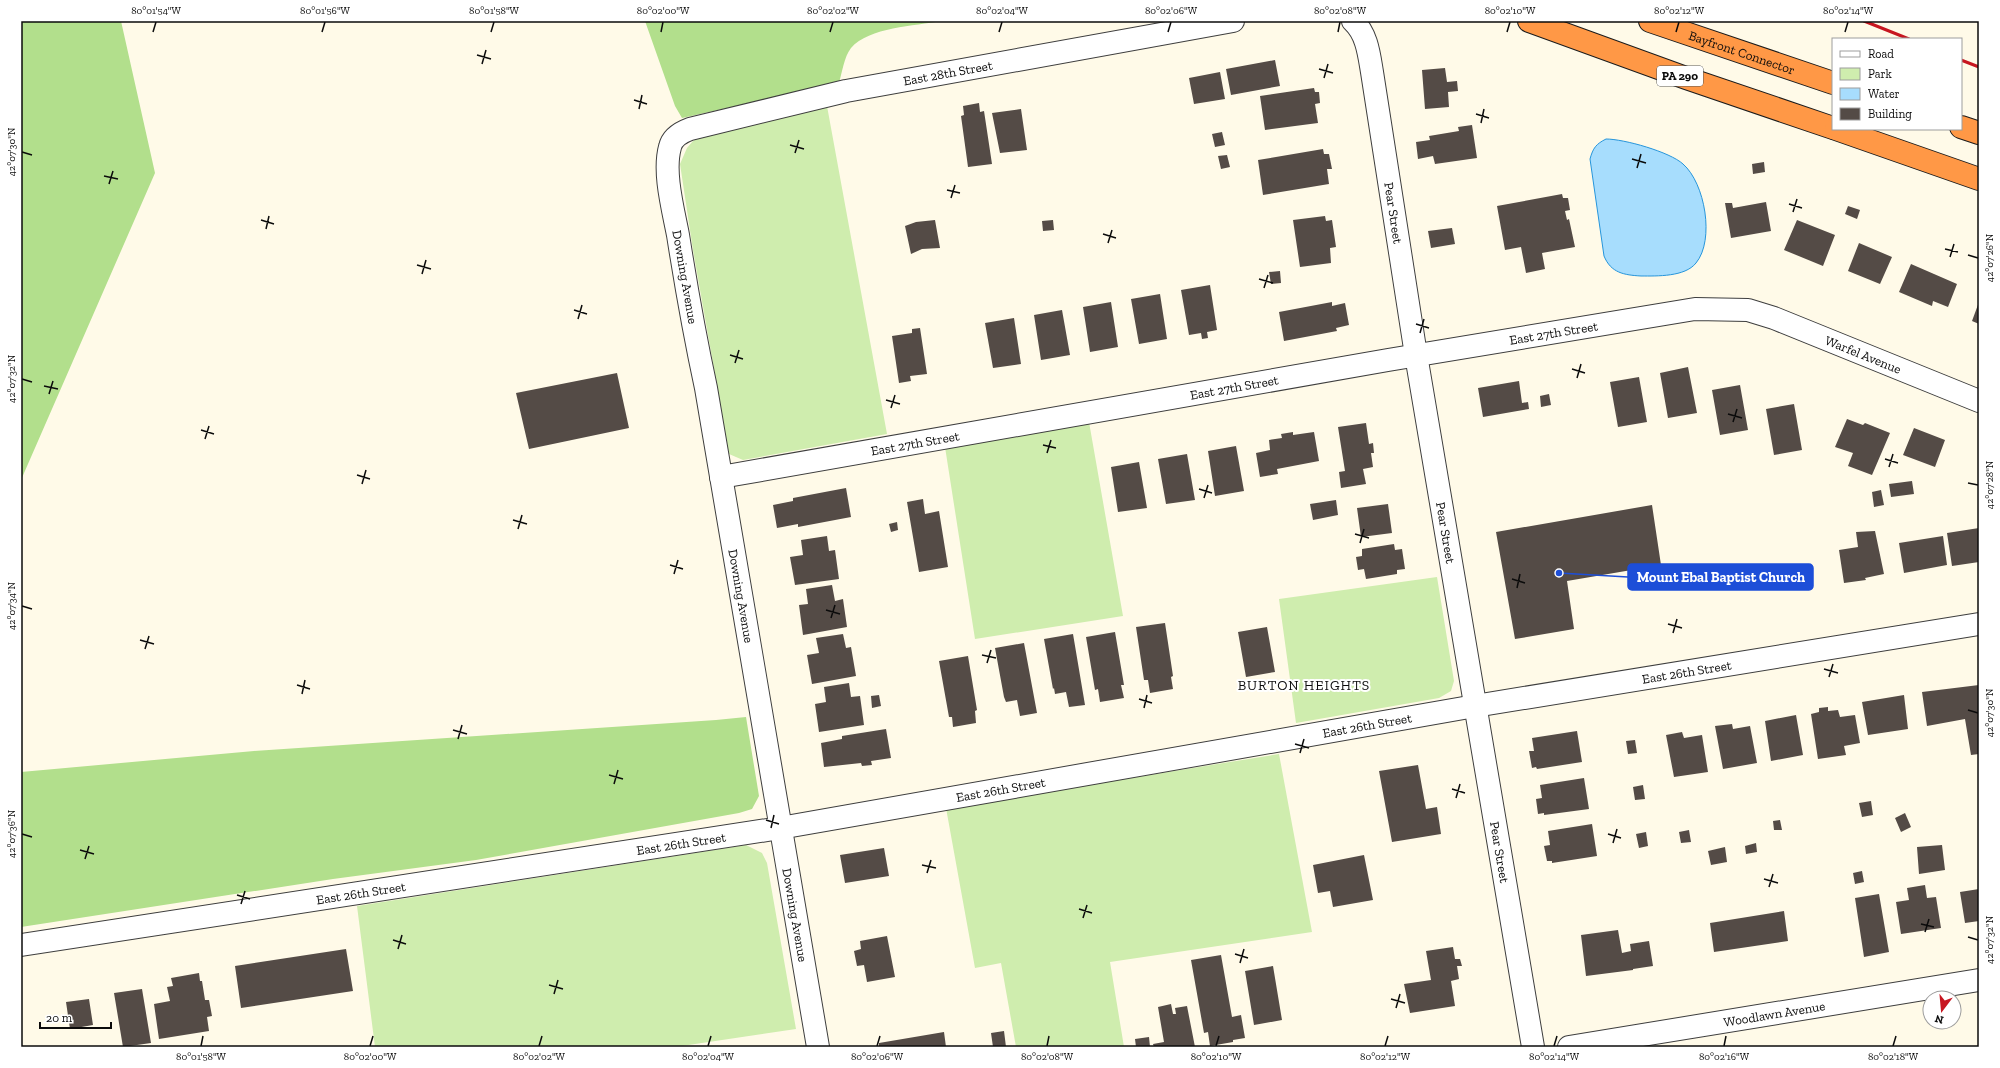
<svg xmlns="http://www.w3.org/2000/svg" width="2000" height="1068" viewBox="0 0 2000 1068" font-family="'Zilla Slab',serif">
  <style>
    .green { fill: #cfedae }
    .forest { fill: #b2df8c }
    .water { fill: #a7ddfd; stroke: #2695db }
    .building { fill: #544b46 }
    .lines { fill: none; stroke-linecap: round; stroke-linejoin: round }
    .street-casing { stroke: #3e3e3e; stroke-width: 24 }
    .highway-casing { stroke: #1c1c1c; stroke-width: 24 }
    .street { stroke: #fff; stroke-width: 22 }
    .highway { stroke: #ff9846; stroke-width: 22 }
    .rail { stroke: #c71620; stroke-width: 3 }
    .ticks { fill: none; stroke: #0b0b0b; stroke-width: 1.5 }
    .labels { text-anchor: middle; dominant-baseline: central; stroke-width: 4; stroke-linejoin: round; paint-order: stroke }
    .shield { fill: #fff; stroke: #545454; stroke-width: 1 }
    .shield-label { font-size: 12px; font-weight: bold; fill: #0b0b0b }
    .street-label { font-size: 13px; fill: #0b0b0b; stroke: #fff }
    .neighbourhood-label { font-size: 14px; letter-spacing: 1px; fill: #0b0b0b; stroke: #fff }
    .leader { fill: none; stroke: #1d4ed8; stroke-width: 1.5 }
    .callout-dot { fill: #1d4ed8; stroke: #fff; stroke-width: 1.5 }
    .callout { fill: #1d4ed8; stroke: #1d4ed8; stroke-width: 1.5 }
    .callout-label { font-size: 14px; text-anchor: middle; font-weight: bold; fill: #fff }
    .neatline { fill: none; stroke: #0b0b0b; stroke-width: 1.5 }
    .ticks-label { font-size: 10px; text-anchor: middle; fill: #0b0b0b }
  </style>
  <rect width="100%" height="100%" fill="#fffae8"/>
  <path class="green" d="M827,106L887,434L743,460L729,454L693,250L680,164L687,148L693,141L701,136Z
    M1089,422L1123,616L975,639L945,447Z
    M1437,577L1454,681L1451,691L1439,698L1296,723L1279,599Z
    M1279,754L1312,932L1110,962L1124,1047H1016L1001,963L975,968L946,808Z
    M746,845L762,853L767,863L796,1029L675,1047H375L357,906Z"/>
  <path class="forest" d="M21,21H121L155,173L21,480Z
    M645,21H941C915,26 869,27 851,48C844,57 842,73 839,83L682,118L675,106Z
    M746,717L759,796L752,809L739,813L476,860L333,879L21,927V772L254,751L716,720Z"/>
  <path class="water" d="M1606,139C1624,139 1670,152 1683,164C1705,183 1715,240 1696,263C1685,277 1657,276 1641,276C1624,275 1611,273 1604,256L1590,159C1593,148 1596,144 1606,139Z"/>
  <path class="building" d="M1275,60L1280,86L1231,95L1226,69Z
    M1445,68L1447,82L1457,81L1458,91L1448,92L1449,107L1425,109L1422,70Z
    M1220,72L1225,99L1194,104L1189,78Z
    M1314,88L1315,92H1319L1320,103L1315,104L1318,123L1265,130L1260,96Z
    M979,103L980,112L984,111L992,164L968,167L961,116L964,115L963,106Z
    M1021,109L1027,150L1000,153L992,113Z
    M1472,125L1477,158L1435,164L1433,156L1418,159L1416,142L1430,140L1429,136L1459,131L1458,127Z
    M1222,132L1225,145L1215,147L1212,134Z
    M1323,149L1324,154H1329L1332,169H1327L1329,184L1263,195L1258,160Z
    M1227,155L1230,167L1221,169L1218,156Z
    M1764,162L1765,172L1753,174L1752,164Z
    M1562,194L1563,198H1568L1570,210L1565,211L1567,220L1569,219L1575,247L1542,253L1545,269L1526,273L1521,247L1505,250L1497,206Z
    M1766,202L1771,231L1731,238L1725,203H1732L1733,208Z
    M1848,206L1860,210L1857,219L1845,214Z
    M1325,216L1326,221L1332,220L1336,247L1330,248L1331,263L1300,267L1293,220Z
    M935,220L940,248L922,249L911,254L905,226L916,222Z
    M1053,220L1054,230L1043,231L1042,221Z
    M1797,220L1835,235L1823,266L1784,250Z
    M1452,228L1455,244L1431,248L1428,231Z
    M1859,243L1892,257L1880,284L1848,271Z
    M1911,264L1957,284L1948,307L1933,301L1932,306L1899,292Z
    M1280,271L1281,283L1271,284L1269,272Z
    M1210,285L1217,330L1207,332L1208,338L1202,339L1201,333L1189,335L1181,290Z
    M1160,294L1167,339L1139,344L1131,299Z
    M1111,302L1118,347L1090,352L1083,307Z
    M1332,302V306L1345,303L1349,325L1336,328L1337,331L1284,341L1279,312Z
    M1979,302V324L1972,321Z
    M1062,310L1070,355L1041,360L1034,315Z
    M1014,318L1021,364L993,368L985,323Z
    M920,328L927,374L910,376L911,381L899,383L892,336L912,333V329Z
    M1688,367L1697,413L1668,418L1660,373Z
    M617,373L629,428L529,449L516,393Z
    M1639,377L1647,422L1618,427L1610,382Z
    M1519,381L1522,403L1528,402L1529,409L1483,417L1478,388Z
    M1740,385L1748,430L1720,435L1712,390Z
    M1549,394L1551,405L1541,407L1540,396Z
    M1794,404L1802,450L1774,455L1766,409Z
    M1847,419L1863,425L1865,423L1890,433L1872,475L1848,466L1853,453L1835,447Z
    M1366,423L1369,444L1373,443L1374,453H1371L1373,467L1363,469L1366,484L1341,488L1339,472L1345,471L1338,427Z
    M1914,428L1945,440L1935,467L1903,455Z
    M1293,432V435L1314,432L1319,461L1277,469L1278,474L1260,477L1256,453L1270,450L1269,440L1282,438L1281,434Z
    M1236,446L1244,491L1215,496L1208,451Z
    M1187,454L1195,500L1166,504L1158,459Z
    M1139,462L1147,508L1118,512L1111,467Z
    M1912,481L1914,494L1891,497L1889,484Z
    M846,488L851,517L798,527V524L777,528L773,505L793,501V498Z
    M1881,490L1884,505L1874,507L1872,492Z
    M923,499L925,514L939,511L948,567L919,572L907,502Z
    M1336,500L1338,515L1313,520L1310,504Z
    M1388,504L1392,533L1361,537L1357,508Z
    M1652,505L1661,565L1567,581L1574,629L1515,639L1496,532Z
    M897,522L898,530L891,532L889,524Z
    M1979,528V562L1952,566L1947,533Z
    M1875,531L1884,574L1865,578L1866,580L1844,583L1839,550L1858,547L1856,532Z
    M827,536L829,551L835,550L839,579L795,585L790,557L803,555L801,540Z
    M1943,536L1947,565L1904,573L1899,543Z
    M1394,544L1395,550L1402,549L1405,569L1397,570V574L1366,579L1364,569L1358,570L1356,557L1362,556V549Z
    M832,585L835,601L843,599L847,627L803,635L799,605L808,604L806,589Z
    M1165,623L1173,676L1171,677L1173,689L1150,693L1148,680H1144L1136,627Z
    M1267,627L1275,672L1246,677L1238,632Z
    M1115,632L1124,685H1121L1124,698L1100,702L1098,689L1095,690L1086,637Z
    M843,634L846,648L851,647L856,676L812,684L807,655L819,653L816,638Z
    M1073,634L1085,705L1069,707L1066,692L1055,694L1054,688L1053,689L1044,639Z
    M1024,643L1037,713L1020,716L1017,700L1006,702L1004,697L995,648Z
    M968,656L977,710L975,711L976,723L953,727L952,717H949L939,661Z
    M849,683L851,697L860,696L864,725L819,732L815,704L826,702L824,687Z
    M1979,685V754L1971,755L1965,719L1927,726L1922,692Z
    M879,695L881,706L872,708L871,696Z
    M1904,695L1908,729L1868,735L1862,702Z
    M1828,707V711L1838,710L1840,717L1855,715L1860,743L1844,746L1846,755L1818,759L1811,714L1819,712V708Z
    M1796,715L1803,755L1771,761L1765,721Z
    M1732,724L1733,729L1750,726L1757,763L1723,769L1715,726Z
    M886,729L891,758L871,761L872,765L862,766L861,763L824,767L821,743L842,739V736Z
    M1577,731L1582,762L1537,769L1536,767L1532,768L1529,751H1534L1532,738Z
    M1682,732L1684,738L1702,735L1708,772L1674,777L1666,735Z
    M1635,740L1637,753L1628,754L1626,741Z
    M1418,765L1426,809L1437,807L1441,834L1392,842L1379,771Z
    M1584,778L1589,809L1544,815V813L1538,814L1536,799L1542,798L1540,785Z
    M1643,785L1645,799L1635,800L1633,787Z
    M1871,801L1873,815L1862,817L1859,803Z
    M1905,813L1911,827L1901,832L1895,818Z
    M1780,820L1782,830H1774L1773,821Z
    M1592,824L1597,856L1552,863V861H1547L1544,846L1550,845L1548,831Z
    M1689,830L1691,842L1681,843L1679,832Z
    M1646,832L1648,846L1639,848L1636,834Z
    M1756,843L1757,852L1746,854L1745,846Z
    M1942,845L1945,870L1919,874L1917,847Z
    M1725,847L1727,862L1711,865L1708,851Z
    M884,848L889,876L845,883L840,855Z
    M1364,855L1373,900L1333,907L1330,891L1318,893L1313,865Z
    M1862,871L1864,882L1855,884L1853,873Z
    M1925,885L1927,898L1936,897L1941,928L1901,934L1896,902L1909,900L1907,888Z
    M1979,889V921L1965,923L1960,892Z
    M1879,894L1889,952L1864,957L1855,898Z
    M1784,911L1788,941L1714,952L1710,923Z
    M1618,930L1622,953L1631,951L1630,944L1649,941L1653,966L1633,969V970L1586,976L1581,935Z
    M887,936L895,977L867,982L864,965L857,966L854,951L861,949L860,941Z
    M1453,947L1455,959H1460L1462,966H1457L1459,979L1451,981L1455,1006L1410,1013L1404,984L1431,980L1426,951Z
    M346,949L353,991L241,1008L235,966Z
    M1221,955L1232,1017L1241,1015L1245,1038L1233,1040V1042L1210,1046L1208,1032L1204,1033L1191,960Z
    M1273,966L1282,1020L1254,1025L1245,971Z
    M199,973L200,981H202L205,1000H209L212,1016L207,1017L209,1031L159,1039L154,1004L170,1001L167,987L173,986L171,978Z
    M142,989L151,1043L123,1047L114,993Z
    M89,999L93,1025L70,1029L66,1002Z
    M1171,1004L1173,1014H1176L1175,1008L1187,1006L1195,1047H1154L1153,1044L1164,1042L1158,1007Z
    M1004,1031L1006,1047H993L991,1033Z
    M944,1032L946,1047H879V1043Z
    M1149,1037L1150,1047H1136L1135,1039Z"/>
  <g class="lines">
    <g class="street-casing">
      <g id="street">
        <path id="s1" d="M1353,21C1367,34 1369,54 1372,72L1416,355L1533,1047"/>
        <path id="s2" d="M721,477L1388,360L1695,309L1748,310L1774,318L1979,401"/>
        <path id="s3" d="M21,945L780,828L1475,706L1979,624"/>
        <path id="s4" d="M818,1047L706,388C695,337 686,286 678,235C673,209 663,172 670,147C672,138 682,132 690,129L846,91L1233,21"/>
        <path id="s5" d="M1569,1047L1979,980"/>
      </g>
    </g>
    <g class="highway-casing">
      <g id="highway">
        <path d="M1529,21L1686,78L1833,128"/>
        <path id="s6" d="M1650,21L1833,83"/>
        <path d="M1961,127L1979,133"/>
        <path d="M1836,129L1979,179"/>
      </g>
    </g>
    <use href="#street" class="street"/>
    <use href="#highway" class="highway"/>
    <path class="rail" d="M1864,21L1909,39
      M1961,60L1979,67"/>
  </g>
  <path class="ticks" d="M153,32L156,22M322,32L325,22M491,32L494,22M661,32L663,22M830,32L833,22M999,32L1002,22M1168,32L1171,22M1338,32L1340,22M1507,32L1510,22M1676,32L1679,22M1845,32L1848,22M477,55L491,59M482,64L486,50M1319,69L1333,73M1324,78L1328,64M634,100L647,104M639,109L642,95M1476,114L1489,118M1481,123L1484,109M790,145L804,149M22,152L32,155M795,153L799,140M1632,159L1646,163M1637,168L1641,154M104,176L118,179M109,184L113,171M947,190L960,193M951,198L955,185M1789,204L1802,208M1793,212L1797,199M261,220L274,224M266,229L269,216M1103,234L1116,238M1108,243L1112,230M1945,249L1958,252M1968,255L1978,258M1950,257L1954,244M417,265L431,269M422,274L426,260M1259,279L1273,283M1264,288L1268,275M574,310L587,314M578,319L582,305M1416,324L1429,328M1420,333L1424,319M730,355L743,359M735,363L739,350M1572,369L1585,373M1577,378L1581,364M22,379L32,382M44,386L58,389M49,394L53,381M886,400L900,404M891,408L895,395M1728,414L1742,418M1733,422L1737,409M201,430L214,434M205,439L209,426M1043,445L1056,448M1047,453L1051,440M1885,459L1898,463M1889,467L1893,454M357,475L370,479M1968,483L1978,485M362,484L366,470M1199,489L1212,493M1204,498L1208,485M513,520L527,524M518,529L522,515M1355,534L1369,538M1360,543L1364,529M670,565L683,569M674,574L678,560M1512,579L1525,583M1517,588L1520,574M22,606L32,609M826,610L840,614M831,618L835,605M1668,624L1682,628M1673,633L1677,619M140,640L154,644M145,649L149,636M982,655L996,658M987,663L991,650M1824,669L1838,673M1829,677L1833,664M297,685L310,689M302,694L305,680M1139,699L1152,703M1144,708L1147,695M1968,710L1978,713M453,730L467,734M458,739L462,725M1295,744L1309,748M1300,753L1304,739M609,775L623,779M614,784L618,770M1452,789L1465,793M1456,798L1460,784M766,820L779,824M771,828L774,815M22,834L32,837M1608,834L1621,838M1613,843L1617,829M80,850L94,854M85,859L89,846M922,865L936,868M927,873L931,860M1764,879L1778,883M1769,887L1773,874M237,895L250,899M241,904L245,891M1079,909L1092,913M1083,918L1087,905M1921,924L1934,927M1925,932L1929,919M1968,937L1978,940M393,940L406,944M398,949L402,935M1235,954L1248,958M1240,963L1244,949M549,985L563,989M554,994L558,980M1391,999L1405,1003M1396,1008L1400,994M201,1046L203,1036M370,1046L373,1036M539,1046L542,1036M708,1046L711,1036M877,1046L880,1036M1047,1046L1049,1036M1216,1046L1219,1036M1385,1046L1388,1036M1554,1046L1557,1036M1724,1046L1726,1036M1893,1046L1896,1036"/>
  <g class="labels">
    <rect class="shield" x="1657" y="66" width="46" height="20" rx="3"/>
    <g class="shield-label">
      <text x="1680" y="76">PA 290</text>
    </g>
    <g class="street-label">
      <text stroke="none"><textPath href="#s6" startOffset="97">Bayfront Connector</textPath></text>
      <text stroke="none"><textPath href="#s4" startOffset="1205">East 28th Street</textPath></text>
      <text stroke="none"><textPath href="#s1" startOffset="198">Pear Street</textPath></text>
      <text transform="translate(685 277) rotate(80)">Downing Avenue</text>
      <text stroke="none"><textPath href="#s2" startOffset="845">East 27th Street</textPath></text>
      <text stroke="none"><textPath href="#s2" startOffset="1165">Warfel Avenue</textPath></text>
      <text stroke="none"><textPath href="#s2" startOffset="521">East 27th Street</textPath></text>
      <text stroke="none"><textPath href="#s2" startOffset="197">East 27th Street</textPath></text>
      <text stroke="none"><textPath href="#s1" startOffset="522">Pear Street</textPath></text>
      <text transform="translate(741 596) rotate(80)">Downing Avenue</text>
      <text stroke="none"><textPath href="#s3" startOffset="1688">East 26th Street</textPath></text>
      <text stroke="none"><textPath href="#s3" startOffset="1364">East 26th Street</textPath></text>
      <text stroke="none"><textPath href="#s3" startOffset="992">East 26th Street</textPath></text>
      <text stroke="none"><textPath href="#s3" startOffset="668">East 26th Street</textPath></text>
      <text stroke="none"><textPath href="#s1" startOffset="846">Pear Street</textPath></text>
      <text stroke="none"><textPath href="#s3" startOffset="344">East 26th Street</textPath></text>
      <text transform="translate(795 915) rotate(80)">Downing Avenue</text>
      <text stroke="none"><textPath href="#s5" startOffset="208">Woodlawn Avenue</textPath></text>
    </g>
    <g class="neighbourhood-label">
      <text x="1304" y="685">BURTON HEIGHTS</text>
    </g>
  </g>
  <path class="leader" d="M1559 573L1628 577"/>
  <circle class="callout-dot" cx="1559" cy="573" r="4"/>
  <rect class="callout" x="1628" y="564" width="185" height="26" rx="4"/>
  <g class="callout-label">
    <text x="1721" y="582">Mount Ebal Baptist Church</text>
  </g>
  <rect width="2000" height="1068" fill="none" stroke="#ffffff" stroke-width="44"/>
  <rect x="1832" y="38" width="130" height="92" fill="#ffffff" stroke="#9d9d9d"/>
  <rect x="1840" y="51" width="20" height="6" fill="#ffffff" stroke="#9d9d9d"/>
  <text x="1868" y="58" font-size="12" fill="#0b0b0b">Road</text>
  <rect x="1840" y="68" width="20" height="12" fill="#cfedae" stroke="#9d9d9d"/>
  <text x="1868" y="78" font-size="12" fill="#0b0b0b">Park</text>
  <rect x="1840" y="88" width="20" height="12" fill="#a7ddfd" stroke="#9d9d9d"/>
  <text x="1868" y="98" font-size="12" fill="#0b0b0b">Water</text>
  <rect x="1840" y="108" width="20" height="12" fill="#544b46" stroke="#9d9d9d"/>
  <text x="1868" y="118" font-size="12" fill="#0b0b0b">Building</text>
  <g transform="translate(1942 1010) rotate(196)"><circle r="19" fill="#ffffff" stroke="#9d9d9d"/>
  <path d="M0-3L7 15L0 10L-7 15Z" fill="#c71620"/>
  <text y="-6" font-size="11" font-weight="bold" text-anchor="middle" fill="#0b0b0b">N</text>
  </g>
  <path d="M40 1022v6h71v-6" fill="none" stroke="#0b0b0b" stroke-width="2"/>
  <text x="46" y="1022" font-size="12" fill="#0b0b0b" stroke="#ffffff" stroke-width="3" paint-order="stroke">20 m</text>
  <rect x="22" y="22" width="1956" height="1024" class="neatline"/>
  <g class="ticks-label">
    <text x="156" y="14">80°01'54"W</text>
    <text x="325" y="14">80°01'56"W</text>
    <text x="494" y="14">80°01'58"W</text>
    <text x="663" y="14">80°02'00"W</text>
    <text x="833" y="14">80°02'02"W</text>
    <text x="1002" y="14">80°02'04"W</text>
    <text x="1171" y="14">80°02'06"W</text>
    <text x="1340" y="14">80°02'08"W</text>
    <text x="1510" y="14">80°02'10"W</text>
    <text x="1679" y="14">80°02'12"W</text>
    <text x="1848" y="14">80°02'14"W</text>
    <text transform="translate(11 152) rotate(-90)" y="4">42°07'30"N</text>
    <text transform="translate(1989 258) rotate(-90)" y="4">42°07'26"N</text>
    <text transform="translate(11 379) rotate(-90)" y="4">42°07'32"N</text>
    <text transform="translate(1989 485) rotate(-90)" y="4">42°07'28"N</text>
    <text transform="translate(11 606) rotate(-90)" y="4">42°07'34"N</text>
    <text transform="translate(1989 713) rotate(-90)" y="4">42°07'30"N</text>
    <text transform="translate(11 834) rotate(-90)" y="4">42°07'36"N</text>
    <text transform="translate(1989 940) rotate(-90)" y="4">42°07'32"N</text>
    <text x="201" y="1060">80°01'58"W</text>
    <text x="370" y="1060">80°02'00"W</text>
    <text x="539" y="1060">80°02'02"W</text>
    <text x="708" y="1060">80°02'04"W</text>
    <text x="877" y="1060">80°02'06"W</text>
    <text x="1047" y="1060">80°02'08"W</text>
    <text x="1216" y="1060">80°02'10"W</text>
    <text x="1385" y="1060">80°02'12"W</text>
    <text x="1554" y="1060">80°02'14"W</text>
    <text x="1724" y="1060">80°02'16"W</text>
    <text x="1893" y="1060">80°02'18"W</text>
  </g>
</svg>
